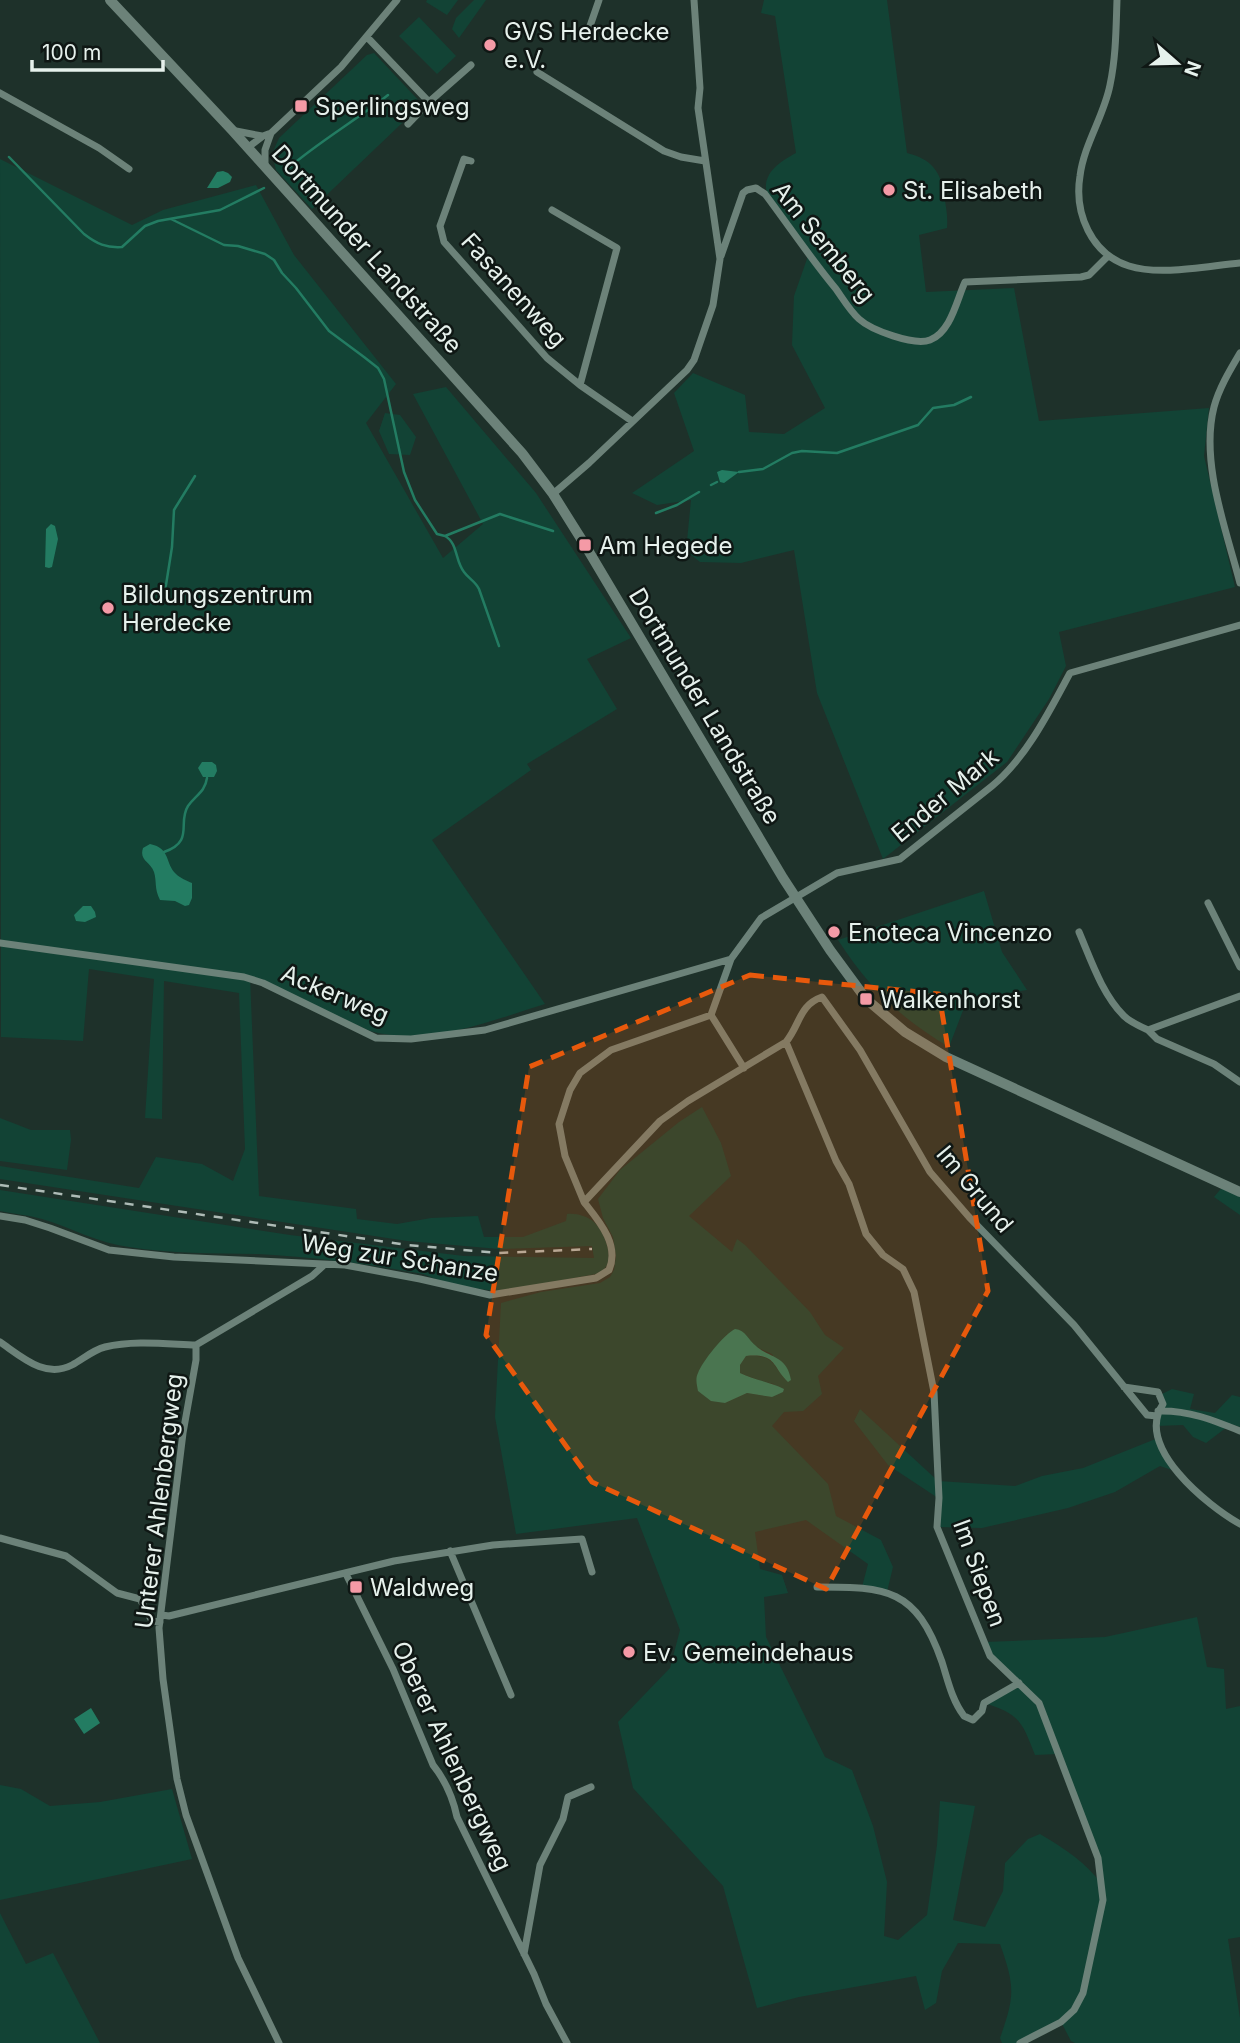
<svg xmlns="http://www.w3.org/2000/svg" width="1240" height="2043" viewBox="0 0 1240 2043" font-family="Inter,sans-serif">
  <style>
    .green { fill: #124335; fill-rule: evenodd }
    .water { fill: #237c62 }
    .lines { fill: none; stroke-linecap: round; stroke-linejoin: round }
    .stream { stroke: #237c62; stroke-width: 2.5 }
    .minor { stroke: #6c8279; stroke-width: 7 }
    .secondary { stroke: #6c8279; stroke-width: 10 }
    .rail { stroke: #aebbb6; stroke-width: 2.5; stroke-dasharray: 9 9; stroke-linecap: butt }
    .marked { fill: #e8590c; fill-opacity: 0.2; stroke: #e8590c; stroke-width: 5; stroke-dasharray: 14 9; stroke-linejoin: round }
    .poi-dot { fill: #f49aa6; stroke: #0f1714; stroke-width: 2.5 }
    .labels { text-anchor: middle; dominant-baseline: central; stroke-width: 5; stroke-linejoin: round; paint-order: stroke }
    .poi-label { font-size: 24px; fill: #e6f1ec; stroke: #0f1714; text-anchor: start }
    .street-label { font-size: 24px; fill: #e6f1ec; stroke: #0f1714 }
  </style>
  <rect width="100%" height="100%" fill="#1e312a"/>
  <path class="green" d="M427,0H458L447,15L426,2Z
    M474,0H486L459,38L452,29L456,18Z
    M764,0H887L907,153C931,159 941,171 944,195C946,207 948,216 947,228L919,235L926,292L1014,288L1039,421L1209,408L1204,456L1235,587L1059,632L1066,666L1049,699L1007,762L883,859L817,693L794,550L741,563L700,562L686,551L691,500L657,505L632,493L694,451L674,393L693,373L745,395L749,432L784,434L825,408L792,345L794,296L808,256C798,241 763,201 766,184C768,169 783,160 796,153L775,16L761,13Z
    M419,17L456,56L437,74L399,36Z
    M374,53L422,104L312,209L276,170L272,154L279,138L367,55Z
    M0,159L132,225L163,210L256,185L294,255L396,384L366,423L443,558L483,524L413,394L446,387L536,493L631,638L587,659L617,709L527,764L531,770L432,840L545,1004C490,1021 427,1047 370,1031L250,977L259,1196L356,1209L357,1219L397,1224L431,1218L478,1216L484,1237H523L566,1221L567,1214C576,1213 587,1216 594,1222C603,1230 615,1257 605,1268C603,1271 599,1272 596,1274L502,1291C476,1290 446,1284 423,1274C368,1264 313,1257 258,1254C215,1253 172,1254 129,1247C98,1243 72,1228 42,1219C29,1215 14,1214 0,1211V1190L290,1235L464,1256L594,1258L592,1246L499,1249L407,1241L0,1179V1166L139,1188L156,1157L202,1164L233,1181L245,1149L239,993L164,981L162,1119L145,1118L154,979L89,969L83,1041L1,1037Z
    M385,413L400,415L416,437L410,455L389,454L379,431Z
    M984,891L1002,952L1027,990L967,1000L949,1047C900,1018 869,988 838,940Z
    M702,1107L721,1143L731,1176L689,1216L732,1252L737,1239L745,1245L810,1312L825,1335L844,1348L818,1376L822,1394L803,1411L784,1412L772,1426L828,1484L836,1516L881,1540L893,1567L887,1592L862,1587L868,1564L806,1520L755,1532L760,1569L782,1575L788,1593L764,1597L766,1637L825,1757L852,1770L873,1826L887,1882L884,1936L898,1940L927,1915L937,1845L940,1801L975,1806L953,1920L985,1927L1003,1891L1005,1863L1028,1839L1040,1834C1065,1849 1086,1862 1102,1885L1101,1869L1058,1754L1035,1755C1022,1722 1020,1714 984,1703L1018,1683L990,1656L985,1642L1105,1637L1197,1617L1207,1667L1224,1669L1226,1709L1240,1706V1937L1228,1939L1240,2018V2043H1075L1071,2041L1061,2022L1020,2043H1002L1000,2038C1015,1996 1015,1986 1000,1944L958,1943L942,1971L936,2003L925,2010L916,1976L799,1997L757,2008L723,1886L633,1788L618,1722L670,1668L680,1630L637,1518L516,1534L495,1417L501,1303L541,1292L600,1283L610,1277L614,1270L616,1256L613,1237L603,1218L598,1199L620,1170L679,1122ZM727,1334L772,1354L788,1382C772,1367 776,1354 746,1356L740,1365V1373L763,1382L774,1384L772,1397L747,1393L725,1403L698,1391V1373Z
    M0,1118L31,1130H70L71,1140L67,1170L0,1161Z
    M1224,1185L1240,1192V1215L1214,1197Z
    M1172,1389L1194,1394L1190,1409L1215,1413L1232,1395L1240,1397V1427L1231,1424L1206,1443L1193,1437L1183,1425L1156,1426L1163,1404L1160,1395Z
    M860,1409L938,1481L1015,1486L1042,1476L1083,1468L1158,1438L1178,1472L1160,1466L1115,1492L1068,1508L982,1528L937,1527L938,1498L888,1465L854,1421Z
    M0,1785L21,1789L50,1806L100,1802L172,1789L192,1859L0,1900Z
    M0,1913L26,1964L53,1953L100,2043H0Z"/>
  <path class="water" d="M223,171L228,173L232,177L230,182L218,188H207L217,172Z
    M722,470L739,472L724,483L720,482L717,472Z
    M51,524L55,526L58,539L52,567L49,568L45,567L46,529Z
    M202,762H212L216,765L217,771L214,777H203L198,768Z
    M150,844C171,848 165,864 176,874C180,878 187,881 192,883V898L189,905L185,906L175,901L160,900C154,888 157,882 154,872C150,861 139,861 143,848Z
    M83,906H91L95,912L96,917L85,922L76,921L74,915Z
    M735,1329C746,1330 748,1340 756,1346C769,1358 787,1355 791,1380L788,1382C772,1367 777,1353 746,1356L740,1365V1373C754,1380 770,1382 784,1389L783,1392L772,1397L747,1393L725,1403L711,1401L698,1391C697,1385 695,1379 698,1373C702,1362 724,1334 735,1329Z
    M91,1708L100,1723L84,1734L74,1719Z"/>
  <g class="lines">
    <path class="stream" d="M9,157L84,234C97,244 106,248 122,247L145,226L158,221L220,210L264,188
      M286,170C318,142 355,121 388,95
      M171,219L224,245L238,246L265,254L274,260L282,273L296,288L329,331L364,357L378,368L384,379L404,472L415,500L437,534L445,536L500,514L553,531
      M739,472L763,469L792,453L802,451L837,453L918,425L933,408L954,405L971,397
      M711,485L717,482
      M656,513L677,505L699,492
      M445,536C458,543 455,561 464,572C469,579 475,581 479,589L499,646
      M157,604L164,592L166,585L172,547L174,510L195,476
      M164,852C195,841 177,823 188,806C196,795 205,792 207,778"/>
    <path class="minor" d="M1117,0C1116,28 1116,57 1110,85C1104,116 1084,144 1080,176C1074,213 1091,254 1129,266C1160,276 1207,266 1240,263
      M590,26L599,0
      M367,37L429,102L408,124
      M537,72L664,151L681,157L705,161
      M0,93L99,148L129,169
      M429,102L471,65
      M236,131L262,136
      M247,148L263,136L271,133L341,67L397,0
      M471,161L464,159L440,226L444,242L547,358L580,385L632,421
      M265,167V150L271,133
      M552,210L617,248L580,385
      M721,256L743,193L747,190L756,188L765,194C789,226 811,259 836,289C843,299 850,311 859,319C871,330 914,346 930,340C951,332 957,299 965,282L1081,277L1089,275L1108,256
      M1240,353C1230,370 1219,388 1214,407C1200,462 1226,529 1240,583
      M553,494L589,463L687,370L694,360L713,305L720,259L698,108L700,88L694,0
      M1208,903L1240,967
      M1079,932C1091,960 1102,994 1124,1016C1130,1022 1139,1026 1148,1030L1240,996
      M0,943L244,977L263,983L376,1038L411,1039L485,1030L731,959
      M711,1015L744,1068
      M1148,1030L1157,1039L1214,1064L1240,1082
      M786,1042L836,1161L849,1184L866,1234L883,1255L903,1269L914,1292L934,1392L939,1498L937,1527L990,1656L1039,1703L1098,1858L1103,1900L1083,1993L1074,2010L1061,2022L1020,2043
      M584,1202L565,1156L559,1124L570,1090L580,1073L611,1050L711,1015L731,959L761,918L837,873L900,859L992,786C1026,758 1049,712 1070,673L1240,625
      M0,1216L25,1220L50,1228L109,1250L174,1257L345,1265L420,1279L490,1295L596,1278L609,1270C620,1245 599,1221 584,1202L660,1121L688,1101L786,1042C800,1025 799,1005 822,997L860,1050L930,1172L969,1217L1074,1325L1147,1415L1157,1416
      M0,1342C22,1357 45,1379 72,1365C83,1359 93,1350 105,1347C133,1340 167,1344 196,1345
      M196,1345V1360L183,1433L159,1628L163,1679L177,1779L186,1815L238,1958L279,2043
      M196,1345L312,1276L323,1266
      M1124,1387L1158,1392L1163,1404C1134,1447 1208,1506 1240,1524
      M1158,1411C1188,1410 1213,1420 1240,1431
      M0,1538L66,1556L117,1593L140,1599L152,1621L160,1622
      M450,1551L511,1695
      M346,1574L393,1669L433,1765C445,1780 453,1798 457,1817L534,1974L546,2004L567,2043
      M817,1587C887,1587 916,1588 942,1662C948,1681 952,1700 964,1716L973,1720L982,1711L984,1703L1019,1683
      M162,1615L169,1616L394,1561L493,1545L582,1539L592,1572
      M524,1954L540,1865L563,1819L568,1797L591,1787"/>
    <path class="secondary" d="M110,0L232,130L522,453L553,494L585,545L783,878L830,950L866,999L905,1032L946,1057L1240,1192"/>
    <path class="rail" d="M0,1185L407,1245L499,1253L592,1249"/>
  </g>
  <path class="marked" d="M750,975L939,994L988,1291L826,1589L592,1482L486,1335L529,1067Z"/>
  <g class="poi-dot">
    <circle cx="490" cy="45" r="7"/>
    <rect x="294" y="99" width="14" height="14" rx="3.5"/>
    <circle cx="889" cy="190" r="7"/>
    <rect x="578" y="538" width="14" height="14" rx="3.5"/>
    <circle cx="108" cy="608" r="7"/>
    <circle cx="834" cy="932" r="7"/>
    <rect x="859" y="992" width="14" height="14" rx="3.5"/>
    <rect x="349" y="1580" width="14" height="14" rx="3.5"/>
    <circle cx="629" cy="1652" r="7"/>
  </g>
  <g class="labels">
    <g class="poi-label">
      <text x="504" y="31">GVS Herdecke<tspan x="504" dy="28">e.V.</tspan></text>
      <text x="315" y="106">Sperlingsweg</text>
      <text x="903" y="190">St. Elisabeth</text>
      <text x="599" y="545">Am Hegede</text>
      <text x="122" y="594">Bildungszentrum<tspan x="122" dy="28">Herdecke</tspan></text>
      <text x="848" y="932">Enoteca Vincenzo</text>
      <text x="880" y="999">Walkenhorst</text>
      <text x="370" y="1587">Waldweg</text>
      <text x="643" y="1652">Ev. Gemeindehaus</text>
    </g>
    <g class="street-label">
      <text transform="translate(824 242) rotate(51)">Am Semberg</text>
      <text transform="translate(367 249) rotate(48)">Dortmunder Landstraße</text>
      <text transform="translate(514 290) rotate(48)">Fasanenweg</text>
      <text transform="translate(705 706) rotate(59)">Dortmunder Landstraße</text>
      <text transform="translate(945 795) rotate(-40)">Ender Mark</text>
      <text transform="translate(335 994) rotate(23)">Ackerweg</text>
      <text transform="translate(975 1189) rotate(50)">Im Grund</text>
      <text transform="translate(400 1258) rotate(9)">Weg zur Schanze</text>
      <text transform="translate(159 1501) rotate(-83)">Unterer Ahlenbergweg</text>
      <text transform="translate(980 1573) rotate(70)">Im Siepen</text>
      <text transform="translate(452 1756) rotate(65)">Oberer Ahlenbergweg</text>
    </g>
  </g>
  <g transform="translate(1177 63) rotate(110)" stroke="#0f1714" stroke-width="5" paint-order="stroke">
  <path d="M0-5L12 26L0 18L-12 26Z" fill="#e6f1ec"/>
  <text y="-10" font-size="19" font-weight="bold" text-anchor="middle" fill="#e6f1ec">N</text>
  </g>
  <path d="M32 60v10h131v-10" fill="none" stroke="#e6f1ec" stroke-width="3.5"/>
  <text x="42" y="60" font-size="21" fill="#e6f1ec" stroke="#0f1714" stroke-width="5" paint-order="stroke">100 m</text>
</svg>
